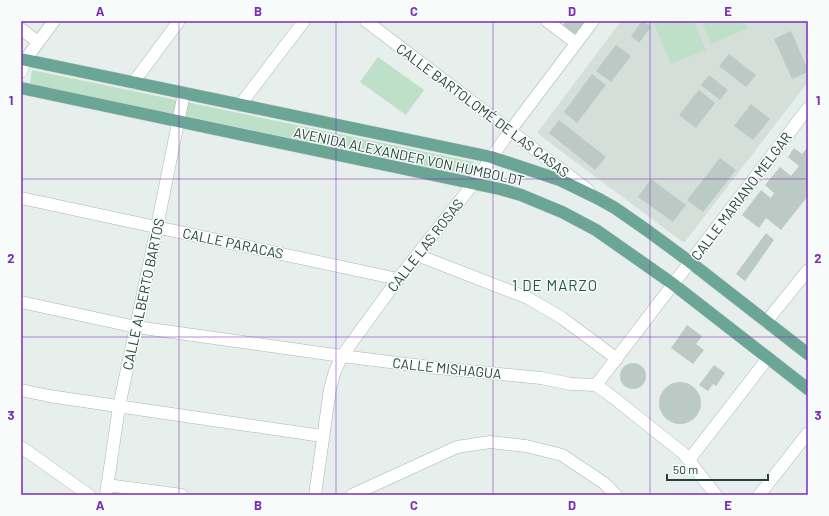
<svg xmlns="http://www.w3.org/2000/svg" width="829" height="516" viewBox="0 0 829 516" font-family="Barlow,sans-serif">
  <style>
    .built { fill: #d4dfda }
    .green { fill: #bfe0c8 }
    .building { fill: #bbcac4 }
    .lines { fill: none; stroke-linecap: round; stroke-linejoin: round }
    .minor-casing { stroke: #a8b8b2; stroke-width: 13 }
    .major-casing { stroke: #c2cac8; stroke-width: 13 }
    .minor { stroke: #fff; stroke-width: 12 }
    .major { stroke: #6aa596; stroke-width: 12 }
    .grid { fill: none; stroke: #7b2cbf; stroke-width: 1; stroke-opacity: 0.55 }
    .labels { text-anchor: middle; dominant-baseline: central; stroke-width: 3; stroke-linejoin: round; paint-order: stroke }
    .street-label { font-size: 14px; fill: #24423a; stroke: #f7fbf9 }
    .neighbourhood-label { font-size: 15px; letter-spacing: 1px; fill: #1f5548; stroke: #f7fbf9 }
    .neatline { fill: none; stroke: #7b2cbf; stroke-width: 1.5 }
    .grid-label { font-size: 13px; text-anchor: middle; font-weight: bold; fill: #7b2cbf }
  </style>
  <rect width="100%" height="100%" fill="#e6efeb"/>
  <path class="built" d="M621,21H808V82L684,243L537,133Z"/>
  <path class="green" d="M653,21H694L706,50L671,64Z
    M701,21H745L748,28L711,44Z
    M378,57L424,90L406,115L360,82Z
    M32,70L474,162L469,175L30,84Z"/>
  <path class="building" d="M566,21H590L578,37L563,25Z
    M642,21L651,27L639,43L631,36Z
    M791,31L808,70V72L792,79L774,39Z
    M616,45L631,56L611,82L596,71Z
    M729,54L756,75L746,87L719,66Z
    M592,74L606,85L577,123L564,112Z
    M709,75L728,90L720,100L701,85Z
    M699,90L715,103L696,128L679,115Z
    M751,104L770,119L753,140L734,126Z
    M559,120L606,157L595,170L549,133Z
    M808,147V196L781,230L766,218L759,228L742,215L761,190L771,198L774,193L765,185L780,167L791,176L799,166L788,157L794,148L802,154Z
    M720,158L736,170L703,212L687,200Z
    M651,179L686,205L673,222L638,197Z
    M766,233L774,240L745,281L736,274Z
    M687,325L702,336L696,344L704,350L693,364L671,348Z
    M620 376a13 13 0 1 1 26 0a13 13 0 1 1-26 0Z
    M714,365L725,373L716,386L713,384L708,391L699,385Z
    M659 403a21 21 0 1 1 42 0a21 21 0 1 1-42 0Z"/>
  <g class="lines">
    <g class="minor-casing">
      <path id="minor" d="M366,21L588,190
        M547,21L576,43
        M21,29L38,42
        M21,72L25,60L54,21
        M133,83L179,21
        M240,105L304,21
        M21,198L398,279
        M417,255L528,298L562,318L617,359
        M21,302L136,327L342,356L438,368L541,378L571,384L596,385L610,395L683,453L716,495
        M766,322L808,270
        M596,385L808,108
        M21,390L49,396L322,436
        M21,447L89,495
        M689,460L768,358
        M107,485L182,495
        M106,495L119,407L157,227L184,93
        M315,495L330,389L335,371L342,356L398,279L473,184L510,131L593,21
        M352,495L457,447L490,442L526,446L562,455L604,483L616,495
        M759,495L808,433"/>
    </g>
    <g class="major-casing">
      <path id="major" d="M21,59L491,157L560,180L599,199L615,208L648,231L690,262L808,354
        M21,88L500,189L521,195L562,212L596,230L673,284L808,389"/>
    </g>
    <use href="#minor" class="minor"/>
    <use href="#major" class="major"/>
  </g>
  <path class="grid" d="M179,21V495M336,21V495M493,21V495M650,21V495M21,179H808M21,337H808"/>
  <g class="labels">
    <g class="street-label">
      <text transform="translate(483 110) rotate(37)">CALLE BARTOLOMÉ DE LAS CASAS</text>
      <text transform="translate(409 156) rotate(12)">AVENIDA ALEXANDER VON HUMBOLDT</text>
      <text transform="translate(741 196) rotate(-53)">CALLE MARIANO MELGAR</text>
      <text transform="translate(233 243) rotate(12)">CALLE PARACAS</text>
      <text transform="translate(425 245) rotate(-52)">CALLE LAS ROSAS</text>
      <text transform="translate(143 294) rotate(-78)">CALLE ALBERTO BARTOS</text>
      <text transform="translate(447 368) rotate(6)">CALLE MISHAGUA</text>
    </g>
    <g class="neighbourhood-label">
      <text x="555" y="285">1 DE MARZO</text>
    </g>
  </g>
  <rect width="829" height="516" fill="none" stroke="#f7fbf9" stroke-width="44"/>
  <path d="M667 474v6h101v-6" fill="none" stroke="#24423a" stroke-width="2"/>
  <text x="673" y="474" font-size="12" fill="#24423a" stroke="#f7fbf9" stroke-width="3" paint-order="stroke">50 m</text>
  <rect x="22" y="22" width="785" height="472" class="neatline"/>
  <g class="grid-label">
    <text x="100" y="16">A</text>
    <text x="258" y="16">B</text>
    <text x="414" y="16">C</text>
    <text x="572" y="16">D</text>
    <text x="728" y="16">E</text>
    <text x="11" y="105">1</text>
    <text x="818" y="105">1</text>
    <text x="11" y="263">2</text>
    <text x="818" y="263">2</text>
    <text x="11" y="420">3</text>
    <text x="818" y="420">3</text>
    <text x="100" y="510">A</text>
    <text x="258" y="510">B</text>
    <text x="414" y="510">C</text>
    <text x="572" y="510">D</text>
    <text x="728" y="510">E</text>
  </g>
</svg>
